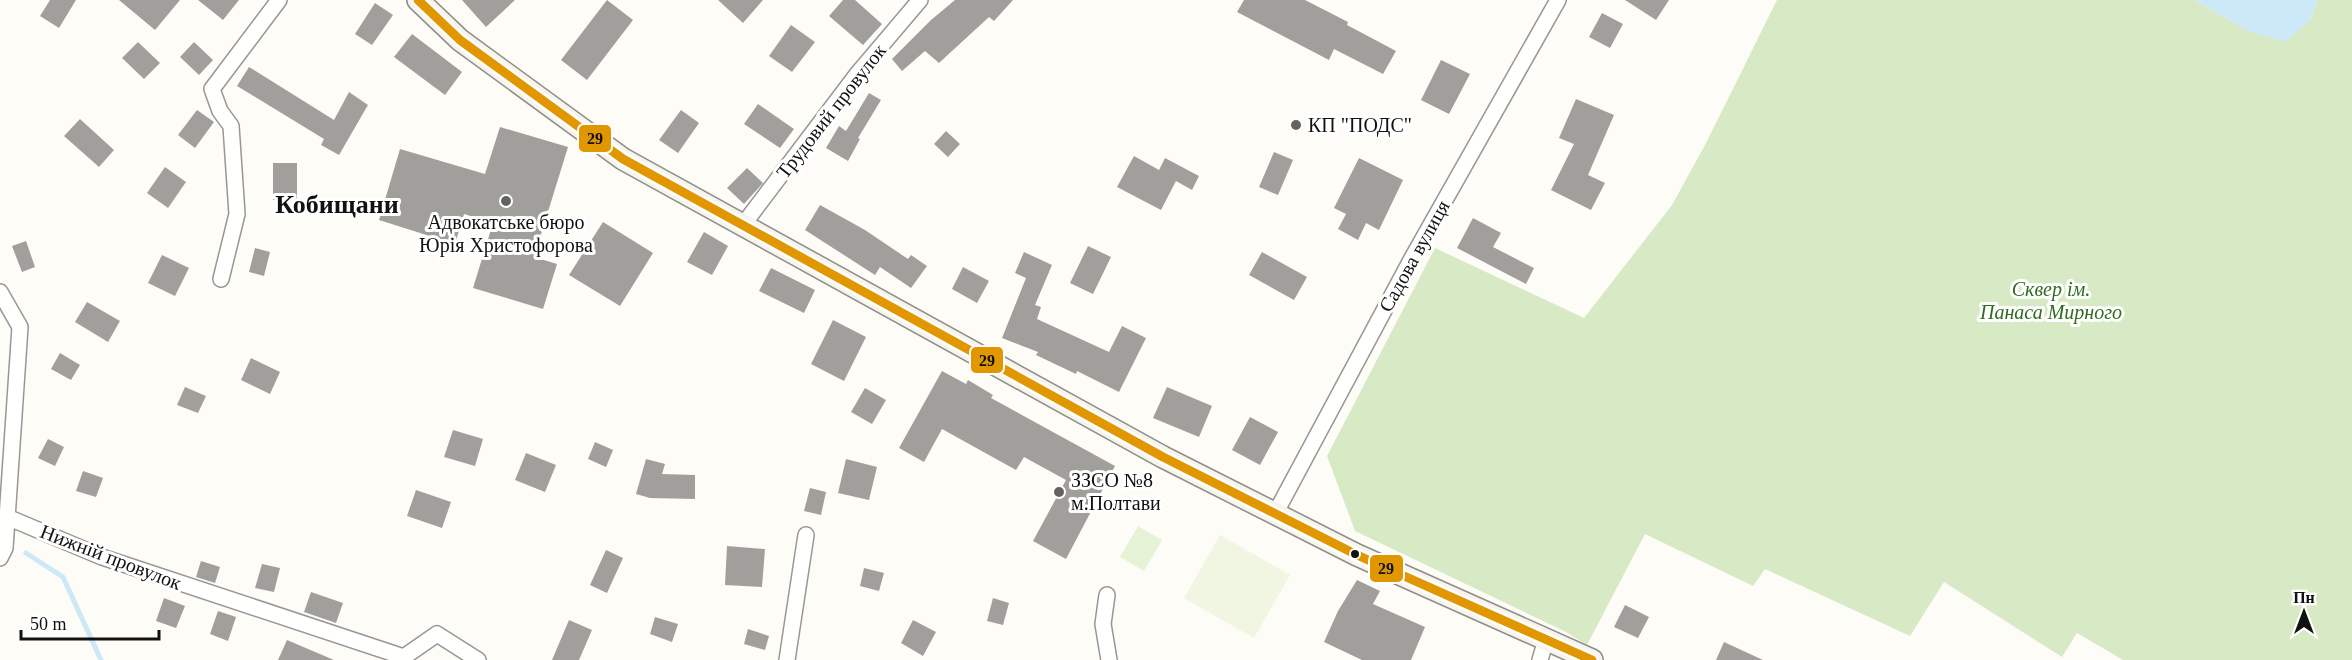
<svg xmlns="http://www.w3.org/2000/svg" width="2352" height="660" viewBox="0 0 2352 660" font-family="'Times New Roman',serif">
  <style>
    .green { fill: #e7f3d7 }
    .forest { fill: #d8eac5 }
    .pitch { fill: #f0f6e1 }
    .water { fill: #cde8f7 }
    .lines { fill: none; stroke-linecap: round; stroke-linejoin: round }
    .stream { stroke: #cde8f7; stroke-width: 5 }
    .building { fill: #a19f9c }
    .minor-casing { stroke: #979795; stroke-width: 18 }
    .secondary-casing { stroke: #8e8d8b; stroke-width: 24 }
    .minor { stroke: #fffffe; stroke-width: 15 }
    .secondary { stroke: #f6f4eb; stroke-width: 21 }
    .bus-1-casing { stroke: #fff; stroke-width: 14 }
    .bus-1 { stroke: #e09702; stroke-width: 9 }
    .poi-dot { fill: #646362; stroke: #fff; stroke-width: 2 }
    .bus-dot { fill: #111; stroke: #fff; stroke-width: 2 }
    .labels { text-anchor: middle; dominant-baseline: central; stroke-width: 6; stroke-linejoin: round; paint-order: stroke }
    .street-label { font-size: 20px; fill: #111; stroke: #fff }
    .poi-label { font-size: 20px; fill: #111; stroke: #fff; text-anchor: start }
    .park-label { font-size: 20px; font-style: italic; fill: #2f6b1f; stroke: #fff }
    .district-label { font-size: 26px; font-weight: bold; fill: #111; stroke: #fff }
    .line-badge { stroke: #fff; stroke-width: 2 }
    .pale-badge-label { font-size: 16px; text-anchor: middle; font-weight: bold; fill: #111 }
  </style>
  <rect width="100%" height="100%" fill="#fdfcf7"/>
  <path class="green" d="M1138,526L1162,540L1144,571L1120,557Z"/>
  <path class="forest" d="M1777,0H2195L2248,31L2310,21L2317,0H2352V660H2123L2077,633L2062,657L1944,582L1910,636L1765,569L1753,586L1645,534L1587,645L1566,632L1355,531L1327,456L1435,248L1584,318L1672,205L1705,145Z"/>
  <path class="pitch" d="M1220,535L1290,575L1254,638L1184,598Z"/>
  <path class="water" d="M2195,0H2317L2310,21L2285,42L2248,31Z"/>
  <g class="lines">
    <path class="stream" d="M26,553L63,577L101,660"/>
  </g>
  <path class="building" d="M50,0H76L59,28L40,16Z
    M119,0H180L155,30Z
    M198,0H239L223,20Z
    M462,0H515L486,27Z
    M607,0L633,20L587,80L561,60Z
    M718,0H763L743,23Z
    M843,0H855L882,24L863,45L829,16Z
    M955,0H1013L994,21L989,17L939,63L925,51L902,71L892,59L931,20Z
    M1244,0H1305L1348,22L1347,25L1396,51L1383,74L1334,49L1329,60L1237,12Z
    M1625,0H1669L1656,20Z
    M375,3L393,15L372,45L355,34Z
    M1602,13L1623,24L1610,48L1589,37Z
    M791,25L815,42L792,72L769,56Z
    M412,34L462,72L445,95L394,57Z
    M138,42L160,63L144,79L122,58Z
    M194,42L213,60L199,75L180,57Z
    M1441,60L1470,74L1449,114L1421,100Z
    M249,67L334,120L349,92L368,105L339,155L321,145L324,139L237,86Z
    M869,93L881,100L858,138L860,139L848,161L826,148L839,126L846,131Z
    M1576,99L1614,115L1588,175L1605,183L1591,210L1551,190L1574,144L1559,138Z
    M758,104L794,129L780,148L744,124Z
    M197,110L214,122L195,148L178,135Z
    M681,110L699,123L678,153L659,140Z
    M80,119L114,150L99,167L64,136Z
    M500,127L568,147L534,257L557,264L543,309L473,288L493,223L464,214L455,244L379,220L400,149L485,174Z
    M946,131L960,144L948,157L934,144Z
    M1274,152L1293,160L1278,195L1259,187Z
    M1134,156L1159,170L1165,158L1199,176L1192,190L1176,181L1161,210L1117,187Z
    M1359,158L1403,180L1379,230L1366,223L1358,240L1338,229L1346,214L1334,208Z
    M273,163H297V200H273Z
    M165,167L186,182L168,208L147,193Z
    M747,168L763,183L744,204L727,188Z
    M820,205L865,230L908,259L911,255L927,266L911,288L880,267L875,275L805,230Z
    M1473,218L1501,233L1493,247L1534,268L1526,284L1457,248Z
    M603,222L653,253L620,306L569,275Z
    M704,232L728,246L712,275L687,262Z
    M26,241L35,267L22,272L12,246Z
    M1088,246L1111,257L1093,294L1070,283Z
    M255,248L270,252L264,276L249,272Z
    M1024,252L1052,265L1035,305L1041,307L1037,319L1109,352L1122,326L1146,338L1119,392L1077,371L1076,374L1036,355L1038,352L1002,338L1026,278L1015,273Z
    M1262,252L1307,277L1294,300L1249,275Z
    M162,255L189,268L175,296L148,283Z
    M963,267L989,281L977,303L952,289Z
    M771,268L815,290L804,313L759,291Z
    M87,302L120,321L108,342L75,322Z
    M833,320L866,337L844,381L811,364Z
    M60,353L80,365L71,380L51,369Z
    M251,358L280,372L270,394L241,380Z
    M942,371L966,384L968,380L993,395L991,398L1115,466L1066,559L1033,541L1066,480L1024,457L1016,470L942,429L924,462L899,448Z
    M185,387L206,396L198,413L177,405Z
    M1167,387L1212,406L1199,437L1153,418Z
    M865,388L886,400L872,424L851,412Z
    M1250,417L1278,432L1260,465L1232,450Z
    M453,430L483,439L475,466L444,457Z
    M48,439L64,447L55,466L38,458Z
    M595,442L613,450L606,467L588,459Z
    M526,453L556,465L545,492L515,480Z
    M646,459L665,464L662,474L695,475V499L650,498L636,494Z
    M846,459L877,467L869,500L838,493Z
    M83,471L103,478L96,497L76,491Z
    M810,488L826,492L821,515L804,511Z
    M416,490L451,502L442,528L407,516Z
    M727,546L765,549L762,587L725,585Z
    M606,550L623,558L607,593L590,585Z
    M201,561L220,567L215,583L196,577Z
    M262,564L280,568L274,592L255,588Z
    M864,568L884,573L879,591L860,586Z
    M1357,580L1380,591L1373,604L1425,627L1411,660H1362L1324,642L1338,611Z
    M311,592L343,603L336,623L304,612Z
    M164,598L185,606L176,628L156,621Z
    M993,598L1009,603L1003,625L987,621Z
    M1625,605L1649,617L1638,638L1614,627Z
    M218,611L236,617L228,641L210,634Z
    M655,617L678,624L672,642L650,634Z
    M569,620L592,630L579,660H552Z
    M913,620L936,632L923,656L901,643Z
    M748,629L769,636L765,650L744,644Z
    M287,640L334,660H278Z
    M1724,642L1763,660H1716Z"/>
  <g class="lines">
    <g class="minor-casing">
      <path id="minor" d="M743,225L858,73L920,0
        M221,279L237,214L231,126L220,111L212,89L279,0
        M0,292L20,327L5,548L0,558
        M1275,514L1411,260L1558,0
        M7,517L102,557L404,657L437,634L478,660
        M1107,595L1103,624L1109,660
        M787,660L806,535
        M1540,660L1546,639"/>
    </g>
    <g class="secondary-casing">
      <path id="secondary" d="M418,0L460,40L623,159L1163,457L1357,555L1592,660"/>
    </g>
    <use href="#minor" class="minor"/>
    <use href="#secondary" class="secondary"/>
    <g class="bus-1-casing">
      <path id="bus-1" d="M418,0L460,40L623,159L1163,457L1357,555L1592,660"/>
    </g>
    <use href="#bus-1" class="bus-1"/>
  </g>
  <g class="poi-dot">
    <circle cx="1296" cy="125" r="6"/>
    <circle cx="506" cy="201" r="6"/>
    <circle cx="1059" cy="492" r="6"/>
  </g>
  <circle class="bus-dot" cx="1355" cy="554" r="5"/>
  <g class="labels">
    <g class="street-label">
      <text transform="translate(831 111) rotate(-52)">Трудовий провулок</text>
      <text transform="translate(1414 256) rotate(-61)">Садова вулиця</text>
      <text transform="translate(111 557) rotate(21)">Нижній провулок</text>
    </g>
    <g class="poi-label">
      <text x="1308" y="125">КП "ПОДС"</text>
      <text x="506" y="222" text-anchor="middle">Адвокатське бюро<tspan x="506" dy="23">Юрія Христофорова</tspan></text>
      <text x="1071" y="480">ЗЗСО №8<tspan x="1071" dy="23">м.Полтави</tspan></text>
    </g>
    <g class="park-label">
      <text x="2051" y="289">Сквер ім.<tspan x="2051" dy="23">Панаса Мирного</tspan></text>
    </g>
    <g class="district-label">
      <text x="337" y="204">Кобищани</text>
    </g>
  </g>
  <g class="line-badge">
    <rect x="578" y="124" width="34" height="29" rx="6" fill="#e09702"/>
    <rect x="970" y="346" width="34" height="28" rx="6" fill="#e09702"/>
    <rect x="1369" y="554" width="35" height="29" rx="6" fill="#e09702"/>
  </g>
  <g class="pale-badge-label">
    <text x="595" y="144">29</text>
    <text x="987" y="366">29</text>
    <text x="1386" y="574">29</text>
  </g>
  <g transform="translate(2304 612)" stroke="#ffffff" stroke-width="4.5" paint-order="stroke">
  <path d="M0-4.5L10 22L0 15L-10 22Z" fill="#111111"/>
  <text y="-9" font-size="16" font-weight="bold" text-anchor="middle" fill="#111111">Пн</text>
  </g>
  <path d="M21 630v9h138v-9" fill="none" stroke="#111111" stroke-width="3"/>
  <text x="30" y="630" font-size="18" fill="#111111" stroke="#ffffff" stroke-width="4.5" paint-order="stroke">50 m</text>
</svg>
